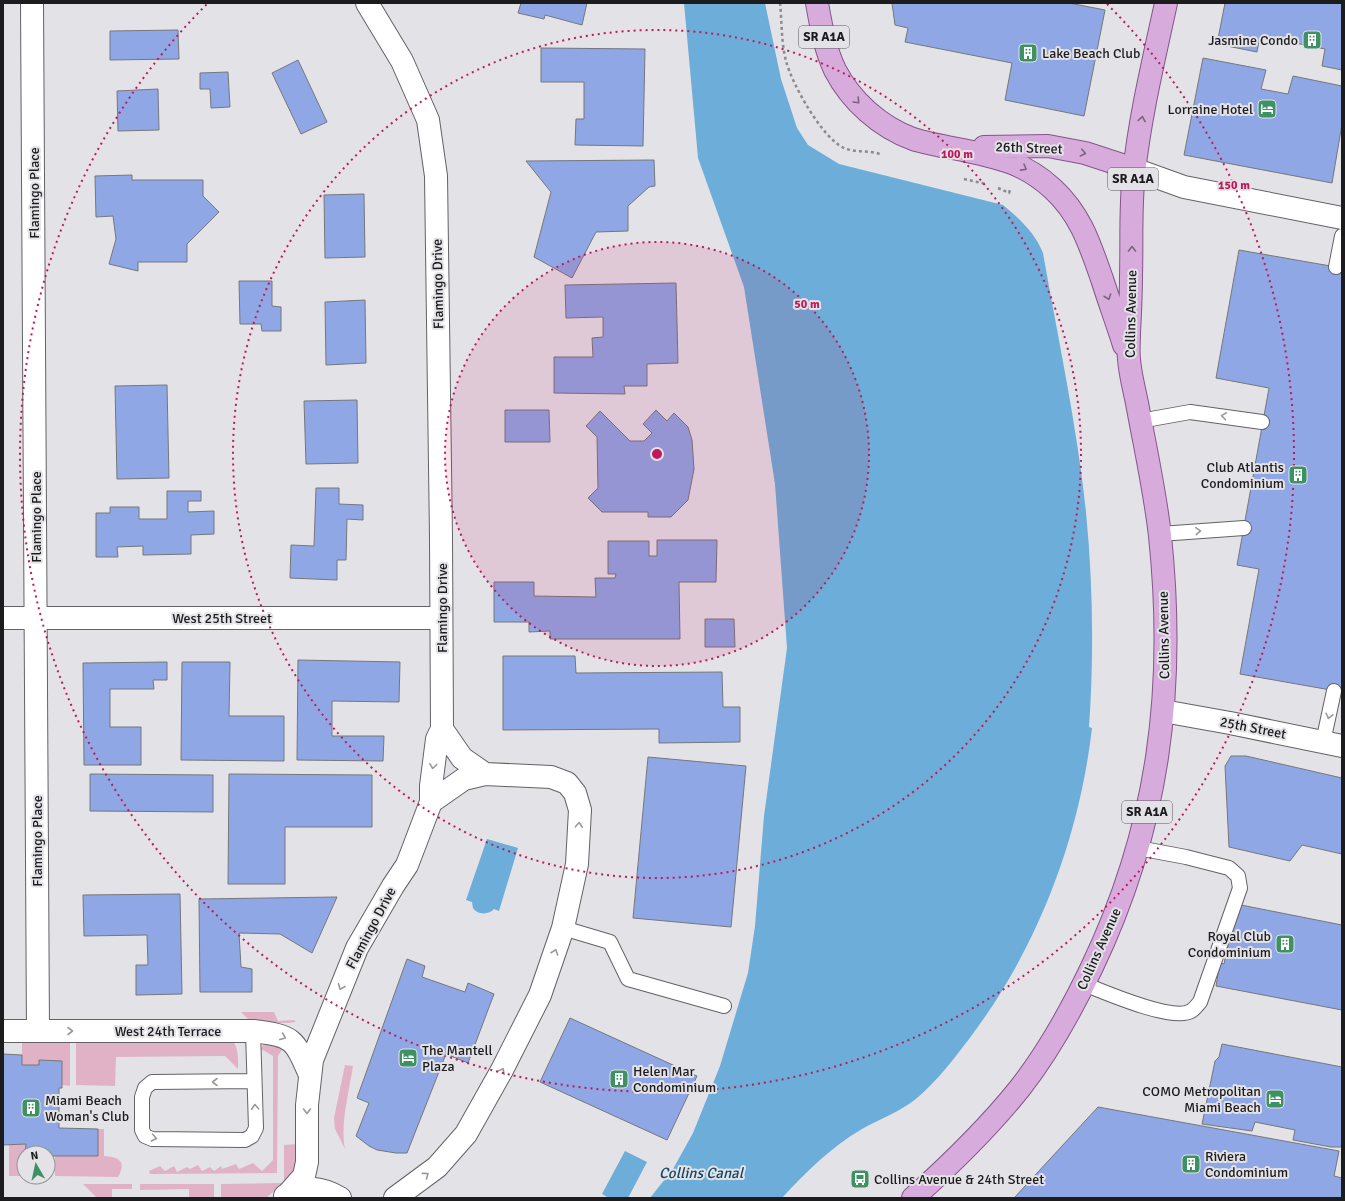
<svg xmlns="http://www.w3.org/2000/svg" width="1345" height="1201" viewBox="0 0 1345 1201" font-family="Signika,sans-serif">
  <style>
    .green { fill: #e1b2c6 }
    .water { fill: #6cadd9 }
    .building { fill: #8fa7e5; stroke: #75777b }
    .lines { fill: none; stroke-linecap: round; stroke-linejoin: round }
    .lane-casing { stroke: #636266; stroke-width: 16 }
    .street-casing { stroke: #636266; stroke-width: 24 }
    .primary-casing { stroke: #84558a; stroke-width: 24 }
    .path { stroke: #8c8b8f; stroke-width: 2.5; stroke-dasharray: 3 3; stroke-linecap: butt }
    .lane { stroke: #fff; stroke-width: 14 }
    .street { stroke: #fff; stroke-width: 22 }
    .primary { stroke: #d7acdc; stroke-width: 22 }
    .oneway { stroke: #7a647d }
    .oneway2 { stroke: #99999a }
    .ring { fill: none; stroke: #c2185b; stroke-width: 2; stroke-dasharray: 2 4 }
    .labels { text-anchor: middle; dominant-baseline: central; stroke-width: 4; stroke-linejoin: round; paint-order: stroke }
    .shield { fill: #e3e2e7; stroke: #58575a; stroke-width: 1 }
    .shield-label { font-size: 13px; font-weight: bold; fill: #1c1c1e }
    .poi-label { font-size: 14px; fill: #1c1c1e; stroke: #e3e2e7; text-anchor: start }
    .street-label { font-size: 14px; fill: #1c1c1e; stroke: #e3e2e7 }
    .water-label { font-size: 15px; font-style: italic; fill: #144765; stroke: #e3e2e7 }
    .centre { fill: #c2185b; stroke: #e3e2e7; stroke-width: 2 }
    .ring-label { font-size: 12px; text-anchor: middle; font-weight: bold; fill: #c2185b; stroke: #e3e2e7; stroke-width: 4; stroke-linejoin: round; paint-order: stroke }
  </style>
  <rect width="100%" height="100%" fill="#e3e2e7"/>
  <path class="green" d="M241,1012H274L278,1021L294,1020L296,1022L288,1023H252Z
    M76,1039L233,1041C239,1050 238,1059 238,1069L225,1056L116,1057L115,1086L76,1085Z
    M22,1040H70V1086L62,1085V1061L39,1060V1065H22Z
    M264,1043L285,1045L278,1056L277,1173L150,1174L149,1171L160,1166L165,1171L174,1166L177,1172L187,1167L190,1169L198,1165L202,1171L210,1167L214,1171L221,1166L222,1169L236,1164L239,1169L253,1163L262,1171L273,1160V1056L261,1049Z
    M345,1065L353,1066C349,1092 340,1124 345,1149L335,1129L334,1118Z
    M98,1129H104V1156C119,1157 127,1161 118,1177L55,1176V1156H98Z
    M26,1144L25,1153H24V1176H9V1145Z
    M298,1144L299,1158L291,1177L266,1198H221V1184L282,1183L284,1181V1145Z
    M83,1184H132V1189H112V1198H97Z
    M140,1184H214V1198H189V1189L140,1190Z"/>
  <path class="water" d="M684,3H765L781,79L797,128L808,145L839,164L1003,205C1020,219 1035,233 1043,253C1058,339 1077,425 1086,512C1093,584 1094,655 1089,727L1092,728C1079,840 1037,949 969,1039C953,1060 937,1081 917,1098C901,1111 880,1119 862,1129C831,1147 806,1172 782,1198H650L673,1169L693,1133L720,1066L748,973L755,926L764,816L787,648L775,484L744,287L698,158Z
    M487,839L518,848L499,911L494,909C489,915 477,915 473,908C473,908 472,902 472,902L466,900Z
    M625,1151L647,1162L628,1198H609L602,1194Z"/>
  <path class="building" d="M521,3H587L582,25L545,15L544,19L518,13Z
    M892,3H1069L1105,10L1084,116L1005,100L1012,63L905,42L908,28L895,25Z
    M1225,3H1342V70L1322,66L1325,49L1260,36L1257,52L1217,44Z
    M178,30L179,59L110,60V31Z
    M541,48L645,49L643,146L575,145L576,119H584V82H541Z
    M1203,58L1266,70L1261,89L1288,94L1293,76L1342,86V124L1332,183L1184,155Z
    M298,60L327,122L301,134L272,73Z
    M228,72L230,107L211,108L210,89H200V73Z
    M158,89L159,130L118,131L117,91Z
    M654,160L655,186L649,187L628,206V231L596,232L572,278L534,257L551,192L526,161Z
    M132,175V180H203V196L219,212L187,244V262H138V271L109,264L116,239L113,216L96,217L95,176Z
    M364,194L365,257L325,258L324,195Z
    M1239,250L1342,268V692L1240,674L1259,569L1237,565L1269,388L1216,378Z
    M239,281H272V306L281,307V331H262L261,324H240Z
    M676,283L678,363L647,364V386H624L625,394L554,393V357H593L592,338L603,337V317L566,318L565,285Z
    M365,300L366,363L326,365L325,302Z
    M167,385L169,478L117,479L115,386Z
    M357,400L358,463L306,464L304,401Z
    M505,410H549L550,442H505Z
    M656,410L667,421L674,413L688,427L692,440L694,469L688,500L671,517H648V512H602L588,498L598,488L597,437L586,426L600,411L630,441H644L652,433L643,424Z
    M316,488H339V504L363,505V520L347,519L346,560H337V580L290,578L291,545L314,546Z
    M167,491H201V501H188V512L214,511V534L191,535V554L143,555V546L117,547L118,557H96V513H110V507H139V519H167Z
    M657,540H717L716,582H679L680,639H550V631L529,632V622H494V582H534V596L596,597L595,578H615L616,574H608V541H649V556H657Z
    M705,619H734L735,647H705Z
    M503,656H575L576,673L722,672L723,707H740V742L659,743V729L503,730Z
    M298,660L400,662L399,702L332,701V736H384L383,761L297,760Z
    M167,662V680H153L154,689H110V727H141V765H84L83,663Z
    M182,662H230L229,716H284V761L181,760Z
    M1231,756H1246L1342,778V854L1302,845L1290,861L1229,847L1225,766Z
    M648,757L746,766L731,927L633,918Z
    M90,774L213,775V812L90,811Z
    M229,774L372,775V827H285V884H228Z
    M180,894L182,994L136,995V965H148L147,935L84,936L83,895Z
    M337,897L312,953L280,934L239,933L241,967L252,969V992H200L199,899Z
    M1236,904L1342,925V1010L1216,986L1220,963L1224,964Z
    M407,959L425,966L422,977L465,992L468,983L494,994L468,1063L446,1054L407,1153H396L377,1150L369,1146L356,1136L369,1103L357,1098Z
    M570,1018L697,1076L667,1140L540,1082Z
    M1222,1044L1342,1067V1147H1331L1293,1140L1295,1130L1255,1122L1252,1131L1202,1124L1215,1061L1219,1057Z
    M3,1054L22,1055V1065H39V1060L62,1061V1088H59V1128L98,1129V1156H48V1153H25L26,1144L3,1145Z
    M1098,1107L1339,1151L1334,1176L1342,1178V1198H1014Z"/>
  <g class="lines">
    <g class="lane-casing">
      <path id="lane" d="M1336,267L1342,236
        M1140,421L1190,412L1262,422
        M1160,534L1244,528
        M1323,742L1334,691
        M563,928L610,942L628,979L724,1006
        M1084,984C1104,992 1173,1022 1191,1011C1195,1009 1197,1005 1200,1002L1240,888L1238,876L1229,868L1186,857L1138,848
        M253,1031L256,1128L252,1136L245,1140L152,1139L145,1136L142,1130V1097L145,1088L152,1082L254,1081"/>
    </g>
    <g class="street-casing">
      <path id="street" d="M32,3L38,1031
        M1134,169L1184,187L1342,218
        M3,618H441
        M1163,711L1230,723L1342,746
        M431,802L464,779L485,774
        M3,1031H253C293,1036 294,1038 310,1075
        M288,1194L304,1176L307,1162V1105L312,1060L357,948L393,886L407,865L412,852L431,802V786L437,739L442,729L441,538L436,176L428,120L402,61L367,3
        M285,1196C303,1184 323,1188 340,1198
        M395,1198L437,1167L466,1134L502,1070L540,995L563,928L577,864L580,810L575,793L567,783L551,777L485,774L462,758L442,729"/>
    </g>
    <g class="primary-casing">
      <path id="primary" d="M817,3C821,26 825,49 835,70C851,101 880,127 913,139C929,144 947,147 963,150C1000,158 1025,163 1053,189C1081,215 1090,245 1102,279C1109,301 1117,323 1124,345
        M984,147L1048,146L1085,153L1134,169
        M913,1198C951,1164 988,1128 1020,1088C1049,1051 1072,1009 1092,967C1159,827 1176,689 1160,536C1155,491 1145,447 1137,403C1134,388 1130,374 1129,359C1128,351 1129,342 1129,333C1130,314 1131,295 1131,276C1132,241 1130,207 1134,173C1140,116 1154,59 1166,3"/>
    </g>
    <path class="path" d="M780,3C782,22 781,41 786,61C792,84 822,138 844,148C856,153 869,150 880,154
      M964,179L986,184
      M998,188L1009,193L1010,190"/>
    <use href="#lane" class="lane"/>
    <use href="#street" class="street"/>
    <use href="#primary" class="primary"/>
  </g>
  <defs><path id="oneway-chevron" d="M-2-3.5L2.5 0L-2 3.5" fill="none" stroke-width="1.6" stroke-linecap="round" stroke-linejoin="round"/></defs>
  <g class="oneway">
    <use href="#oneway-chevron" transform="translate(857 101) rotate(47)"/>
    <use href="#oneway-chevron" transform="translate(1142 119) rotate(-80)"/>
    <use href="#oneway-chevron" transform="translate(1083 153) rotate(13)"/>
    <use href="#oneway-chevron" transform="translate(1024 168) rotate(29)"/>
    <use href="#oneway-chevron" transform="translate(1132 249) rotate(-90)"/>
    <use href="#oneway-chevron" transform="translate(1108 297) rotate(71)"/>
  </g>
  <g class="oneway2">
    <use href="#oneway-chevron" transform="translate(1224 416) rotate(-172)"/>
    <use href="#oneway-chevron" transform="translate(1198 531) rotate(-4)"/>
    <use href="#oneway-chevron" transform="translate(1329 716) rotate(103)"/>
    <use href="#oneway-chevron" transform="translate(433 766) rotate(97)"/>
    <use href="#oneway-chevron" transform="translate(579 825) rotate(-87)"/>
    <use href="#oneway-chevron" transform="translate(555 952) rotate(-71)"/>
    <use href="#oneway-chevron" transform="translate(341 987) rotate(112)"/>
    <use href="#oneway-chevron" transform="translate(70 1031)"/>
    <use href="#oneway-chevron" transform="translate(283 1037) rotate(23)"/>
    <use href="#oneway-chevron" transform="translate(502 1071) rotate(-62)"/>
    <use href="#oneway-chevron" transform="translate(215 1082) rotate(180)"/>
    <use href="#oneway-chevron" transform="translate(255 1107) rotate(-93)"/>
    <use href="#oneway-chevron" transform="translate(307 1111) rotate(90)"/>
    <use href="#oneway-chevron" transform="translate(154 1138) rotate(11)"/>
    <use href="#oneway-chevron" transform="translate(426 1175) rotate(-37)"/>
  </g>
  <circle cx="657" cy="454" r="212" fill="#c2185b" fill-opacity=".12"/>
  <g class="ring">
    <circle cx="657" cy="454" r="212"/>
    <circle cx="657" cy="454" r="424"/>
    <path d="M1107 4A637 637 0 1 1 207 4"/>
  </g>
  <defs>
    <g id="building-square" transform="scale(1)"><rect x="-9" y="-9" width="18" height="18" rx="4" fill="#3e9162" stroke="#e3e2e7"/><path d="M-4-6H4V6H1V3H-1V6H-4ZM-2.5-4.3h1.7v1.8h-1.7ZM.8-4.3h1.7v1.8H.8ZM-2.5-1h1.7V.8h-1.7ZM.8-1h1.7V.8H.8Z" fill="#fff"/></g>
    <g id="hotel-square" transform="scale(1)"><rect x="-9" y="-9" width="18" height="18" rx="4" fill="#3e9162" stroke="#e3e2e7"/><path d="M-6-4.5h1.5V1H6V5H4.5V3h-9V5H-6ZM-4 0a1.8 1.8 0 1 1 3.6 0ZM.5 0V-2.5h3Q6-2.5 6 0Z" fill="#fff"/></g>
    <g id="bus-square" transform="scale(1)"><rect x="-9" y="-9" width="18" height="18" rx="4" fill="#3e9162" stroke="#e3e2e7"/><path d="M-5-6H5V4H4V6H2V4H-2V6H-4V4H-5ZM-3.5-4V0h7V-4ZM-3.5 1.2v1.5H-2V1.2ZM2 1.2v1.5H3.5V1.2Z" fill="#fff"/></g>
  </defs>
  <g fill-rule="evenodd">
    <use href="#building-square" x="1312" y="40"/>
    <use href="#building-square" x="1028" y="53"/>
    <use href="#hotel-square" x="1267" y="109"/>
    <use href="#building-square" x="1298" y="475"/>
    <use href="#building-square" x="1285" y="944"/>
    <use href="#hotel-square" x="408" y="1058"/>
    <use href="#building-square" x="619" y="1079"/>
    <use href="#hotel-square" x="1275" y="1099"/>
    <use href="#building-square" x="31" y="1108"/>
    <use href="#building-square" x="1191" y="1164"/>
    <use href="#bus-square" x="860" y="1179"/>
  </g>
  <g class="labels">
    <g class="shield">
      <rect x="799" y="26" width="50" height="22" rx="3"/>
      <rect x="1108" y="168" width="50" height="22" rx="3"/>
      <rect x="1122" y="801" width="50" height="22" rx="3"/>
    </g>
    <g class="shield-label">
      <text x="824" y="37">SR A1A</text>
      <text x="1133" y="179">SR A1A</text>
      <text x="1147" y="812">SR A1A</text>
    </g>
    <g class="poi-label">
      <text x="1298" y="40" text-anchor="end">Jasmine Condo</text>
      <text x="1042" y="53">Lake Beach Club</text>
      <text x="1253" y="109" text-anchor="end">Lorraine Hotel</text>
      <text x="1284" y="467" text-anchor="end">Club Atlantis<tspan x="1284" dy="16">Condominium</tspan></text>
      <text x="1271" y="936" text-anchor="end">Royal Club<tspan x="1271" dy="16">Condominium</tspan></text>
      <text x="422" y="1050">The Mantell<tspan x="422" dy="16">Plaza</tspan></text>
      <text x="633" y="1071">Helen Mar<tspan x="633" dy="16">Condominium</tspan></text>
      <text x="1261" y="1091" text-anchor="end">COMO Metropolitan<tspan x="1261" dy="16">Miami Beach</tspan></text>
      <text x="45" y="1100">Miami Beach<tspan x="45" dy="16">Woman's Club</tspan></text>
      <text x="1205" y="1156">Riviera<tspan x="1205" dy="16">Condominium</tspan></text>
      <text x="874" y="1179">Collins Avenue &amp; 24th Street</text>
    </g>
    <g class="street-label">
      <text transform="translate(1029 148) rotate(2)">26th Street</text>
      <text transform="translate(34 193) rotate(-90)">Flamingo Place</text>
      <text transform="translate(438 284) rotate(-91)">Flamingo Drive</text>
      <text transform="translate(1131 314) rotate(-89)">Collins Avenue</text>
      <text transform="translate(36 517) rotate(-90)">Flamingo Place</text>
      <text transform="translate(442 608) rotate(-90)">Flamingo Drive</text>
      <text x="222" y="618">West 25th Street</text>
      <text transform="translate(1164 635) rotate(-91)">Collins Avenue</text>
      <text transform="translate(1253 728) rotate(11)">25th Street</text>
      <text transform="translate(37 841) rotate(-90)">Flamingo Place</text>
      <text transform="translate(371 928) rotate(-62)">Flamingo Drive</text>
      <text transform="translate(1099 949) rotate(-66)">Collins Avenue</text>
      <text x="168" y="1031">West 24th Terrace</text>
    </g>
    <g class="water-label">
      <text x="701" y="1173">Collins Canal</text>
    </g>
  </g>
  <circle cx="657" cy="454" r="6" class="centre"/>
  <g class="ring-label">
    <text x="957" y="158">100 m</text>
    <text x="1234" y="189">150 m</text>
    <text x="807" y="308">50 m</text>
  </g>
  <rect width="1345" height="1201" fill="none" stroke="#1c1c1e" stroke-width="8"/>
  <g transform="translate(36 1165) rotate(351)"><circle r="19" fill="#e3e2e7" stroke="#939397"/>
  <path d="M0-3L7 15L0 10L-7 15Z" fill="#3e9162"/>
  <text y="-6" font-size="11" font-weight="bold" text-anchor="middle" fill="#1c1c1e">N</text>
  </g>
</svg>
